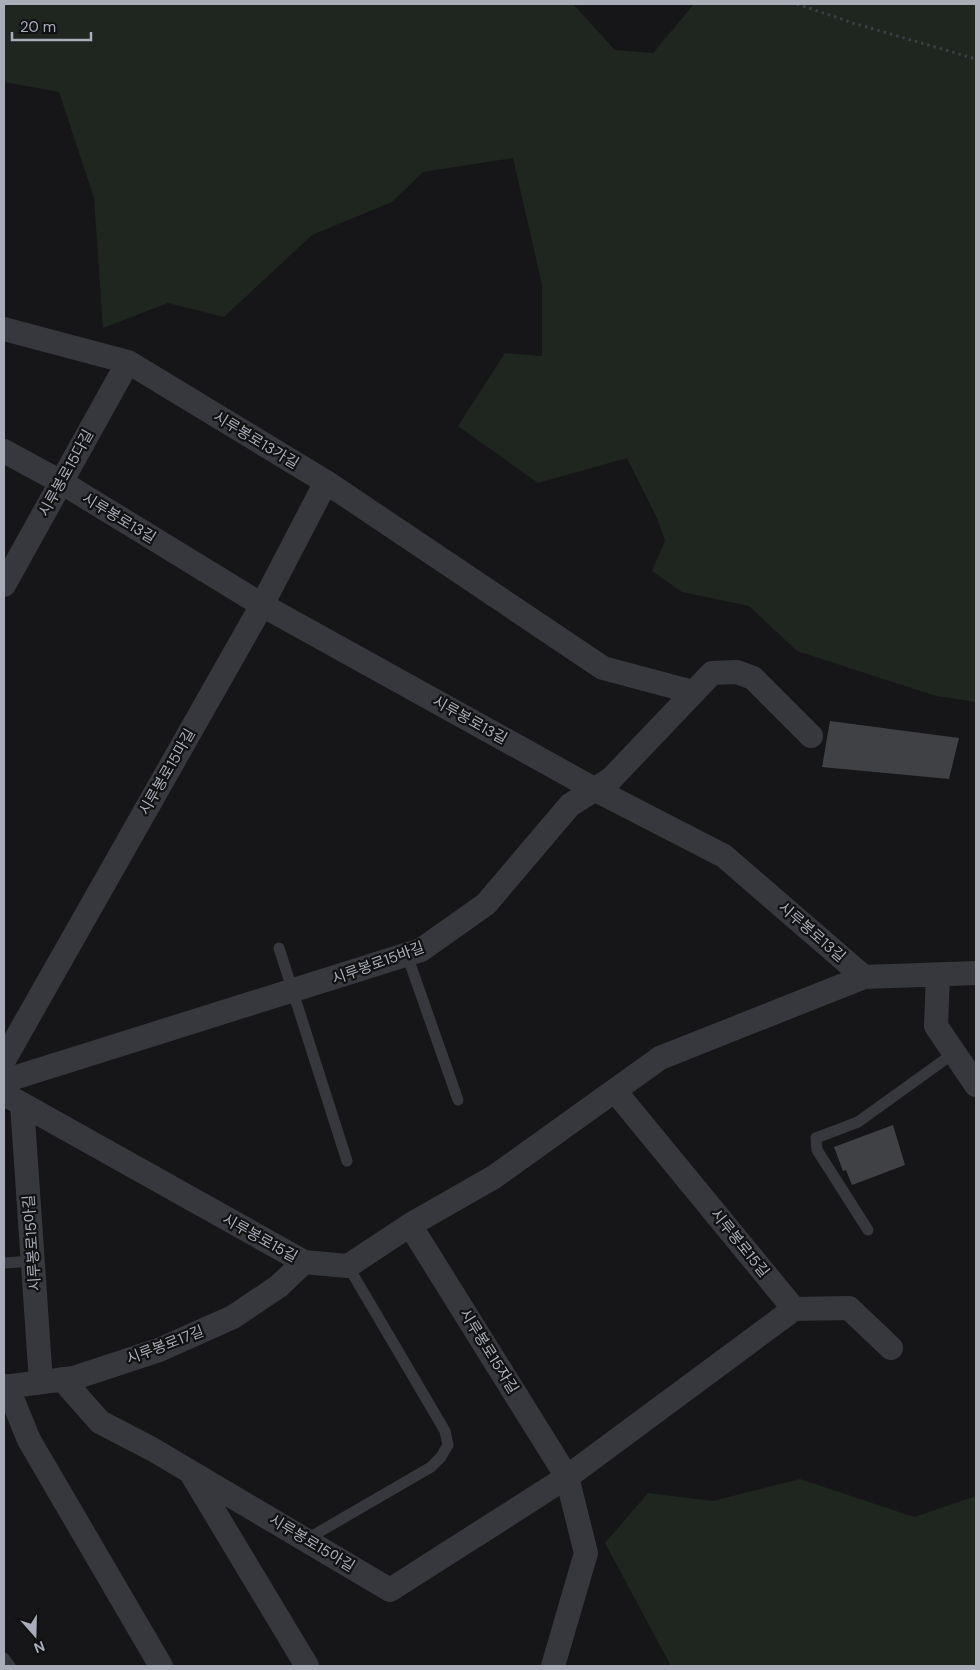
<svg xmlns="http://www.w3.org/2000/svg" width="980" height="1670" viewBox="0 0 980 1670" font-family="'DM Sans','Noto Sans KR',sans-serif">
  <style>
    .green { fill: #1e261f }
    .building { fill: #404145 }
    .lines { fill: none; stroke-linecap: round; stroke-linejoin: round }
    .path { stroke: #3d3f44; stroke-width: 3; stroke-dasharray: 2.5 4; stroke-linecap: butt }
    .service { stroke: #37383d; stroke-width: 11 }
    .minor { stroke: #37383d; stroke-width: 24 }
    .labels { text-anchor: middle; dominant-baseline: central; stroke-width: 4.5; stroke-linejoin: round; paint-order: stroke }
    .street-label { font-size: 15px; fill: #a8adb8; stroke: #111113 }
  </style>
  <rect width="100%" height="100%" fill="#161618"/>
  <path class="green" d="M4,4H573L615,50L653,53L694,4H976V702L936,696L797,651L749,606L682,592L652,571L665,541L658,520L627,458L538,483L458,426L505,353L542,356V285L513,158L423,172L392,202L312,235L224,317L168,303L103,328L94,198L59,92L4,82Z
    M800,1479L914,1517L976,1496V1666H671L605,1543L648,1493L713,1501Z"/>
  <path class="building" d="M830,721L959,738L949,779L822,767Z
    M893,1125L905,1165L852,1185L846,1170L843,1171L834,1147Z"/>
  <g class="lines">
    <path class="path" d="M797,4L853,23L976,59"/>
    <path class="service" d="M279,948L347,1161
      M407,955L458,1100
      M868,1230L817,1150L816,1138L858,1122L954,1053
      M4,1263L33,1261
      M307,1539L431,1467L441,1457L448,1445L445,1431L348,1266
      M4,1658L10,1666"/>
    <path class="minor" d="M4,329L128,362L326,482L603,668L693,692
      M4,451L61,482L262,605L594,789L724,856L864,977
      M4,585L128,362
      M938,975L936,1026L976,1085
      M4,1060L262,605L326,482
      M4,1081L421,950L486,904L570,805L611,779L712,673L737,672L753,678L811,736
      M615,1091L794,1309L849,1308L891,1348
      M4,1094L304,1262L348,1266L410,1225L494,1177L660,1058L864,977L976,973
      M22,1104L41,1382
      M410,1225L567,1477L586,1553L553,1666
      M62,1379L100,1422L152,1449L390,1590L567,1477L794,1309
      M7,1386L29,1440L161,1666
      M4,1387L74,1378L159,1350L233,1317L279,1286L304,1262
      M191,1473L307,1666"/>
  </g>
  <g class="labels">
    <g class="street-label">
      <text transform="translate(256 440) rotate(31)">시루봉로13가길</text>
      <text transform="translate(66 473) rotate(-61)">시루봉로15다길</text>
      <text transform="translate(119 518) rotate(31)">시루봉로13길</text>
      <text transform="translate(470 720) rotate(29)">시루봉로13길</text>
      <text transform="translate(167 772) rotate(-60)">시루봉로15마길</text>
      <text transform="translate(812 932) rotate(41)">시루봉로13길</text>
      <text transform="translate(378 963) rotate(-20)">시루봉로15바길</text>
      <text transform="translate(260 1238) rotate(29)">시루봉로15길</text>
      <text transform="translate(32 1243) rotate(-94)">시루봉로15아길</text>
      <text transform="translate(740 1243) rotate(51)">시루봉로15길</text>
      <text transform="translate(165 1345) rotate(-21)">시루봉로17길</text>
      <text transform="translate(489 1351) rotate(58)">시루봉로15자길</text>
      <text transform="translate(312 1543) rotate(31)">시루봉로15아길</text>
    </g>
  </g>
  <rect width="980" height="1670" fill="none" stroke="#a8adb8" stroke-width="10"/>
  <g transform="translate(35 1635) rotate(160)" stroke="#111113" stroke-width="4" paint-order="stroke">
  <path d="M0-4L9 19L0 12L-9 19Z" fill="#a8adb8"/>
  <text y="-8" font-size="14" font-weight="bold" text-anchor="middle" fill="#a8adb8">N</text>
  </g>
  <path d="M12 32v8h79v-8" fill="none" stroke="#a8adb8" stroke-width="2.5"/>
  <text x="20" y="32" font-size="15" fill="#a8adb8" stroke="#111113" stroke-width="4" paint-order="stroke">20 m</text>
</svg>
